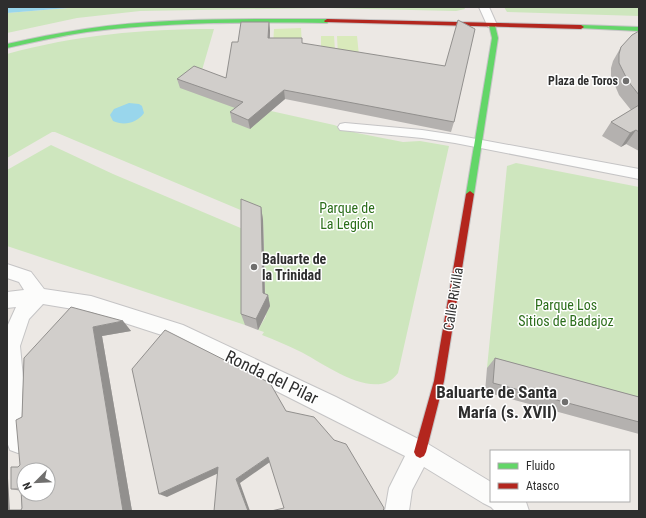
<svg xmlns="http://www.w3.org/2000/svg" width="646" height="518" viewBox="0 0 646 518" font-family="'Roboto Condensed',sans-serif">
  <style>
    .green { fill: #cee6be }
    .pitch { fill: #d9eabb }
    .water { fill: #99d6ec }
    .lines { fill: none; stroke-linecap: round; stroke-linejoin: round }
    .street-casing { stroke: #c5c4c5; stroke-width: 2 }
    .fast-casing { stroke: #c5c4c5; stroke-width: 2 }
    .jam-casing { stroke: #c5c4c5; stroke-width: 2 }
    .street { fill: #fcfcfb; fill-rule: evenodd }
    .fast { fill: #63d668; fill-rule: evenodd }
    .jam { fill: #b3261e; fill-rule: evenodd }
    .wall { fill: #b4b1af }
    .shaded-wall { fill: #92908e }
    .building { fill: #d1cecb; stroke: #92908e; fill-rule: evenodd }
    .poi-dot { fill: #706f6e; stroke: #fff; stroke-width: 1.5 }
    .labels { text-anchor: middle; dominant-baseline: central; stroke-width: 3; stroke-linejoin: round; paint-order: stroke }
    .far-poi-label { font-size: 12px; font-weight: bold; fill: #2e2e2e; stroke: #fff; text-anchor: end }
    .park-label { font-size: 14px; fill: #2c6e1b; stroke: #fff }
    .poi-label { font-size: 14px; font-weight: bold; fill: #2e2e2e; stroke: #fff; text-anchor: start }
    .street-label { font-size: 14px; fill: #2e2e2e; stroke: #fff }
    .near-street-label { font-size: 17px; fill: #2e2e2e; stroke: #fff }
    .near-poi-label { font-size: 17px; font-weight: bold; fill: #2e2e2e; stroke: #fff; text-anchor: end }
  </style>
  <rect width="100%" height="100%" fill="#ece8e4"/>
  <path class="green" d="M80,7H464L465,9L456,11L324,8L140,11L77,18L7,33V13Z
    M504,7H639V16L507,12Z
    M214,29L200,77L226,101L334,125L357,133L403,142L420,141L449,146L398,373C376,404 324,363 299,351C287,345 275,340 262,335L264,332L258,330L266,316L263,222L262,219L55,132H52L7,158V54C76,35 142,29 214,29Z
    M51,145L113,174L243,229L245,325L7,246V170Z
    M516,163L639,187V410L487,368L507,166Z"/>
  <path class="pitch" d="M301,28L302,46H273L274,29Z
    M321,36H334L335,50H321Z
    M337,36H357L359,56H338Z"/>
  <path class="water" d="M7,7H80L7,13Z
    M129,103L139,104L142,106L144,113C137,123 124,126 113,121L110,115L114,109Z"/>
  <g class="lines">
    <g class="street-casing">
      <path id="street" d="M479,7H489L497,25L496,27H488Z
        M345,123L422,130L455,135L639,169V179L455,143L422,138L340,130L338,127L340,124Z
        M7,264L31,272L44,289L91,296L183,325L336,397L428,444L491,482V501H523L526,502L529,511H495L491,507L483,503L424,467L412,490L409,511H385L389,488L405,456L171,338L91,312L43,304L29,319L20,346L29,442L26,450L18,453L10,450L7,442V327L16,307L7,308V292L24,290L19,282L7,278Z"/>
    </g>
    <g class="fast-casing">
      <path id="fast" d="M287,19H327L330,21L327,23C247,22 167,22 87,32C60,36 34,42 7,48V44C33,38 59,33 85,29C152,19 219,19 287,19Z
        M492,23L495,25L498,38L474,194L470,197L466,194L492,38L489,25Z
        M581,25L639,27V31L579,28L578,27Z"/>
    </g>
    <g class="jam-casing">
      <path id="jam" d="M327,19L581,25L584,27L581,29L325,22L324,21Z
        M470,191L474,194L444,381L426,452L424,456L420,458L416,456L414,452L434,381L466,194Z"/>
    </g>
    <use href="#street" class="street"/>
    <use href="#fast" class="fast"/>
    <use href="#jam" class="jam"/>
  </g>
  <path class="wall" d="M269,22L270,31V38L302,43L454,122L451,132L285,99L250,129L232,122L230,112L235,108L180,88L177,79L226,78L238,42Z
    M639,31V151L626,144L621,147L602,136L611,122L631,110L619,95L611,76V68L613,61L621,47Z
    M261,207L263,220L265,294L268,295L270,306L258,330L245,325L241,314Z
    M123,321L131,331L102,336L132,511H7V462L9,510H21L22,508L21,491L11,489L18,467L20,465L24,358Z
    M495,358L639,397V434L485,392L487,368Z"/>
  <path class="shaded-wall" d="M269,22L270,31L269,48L268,38Z
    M284,90L285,99L250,129L248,120Z
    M636,130L626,144L621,147L630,133Z
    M261,207L263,220L265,300L268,295L270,306L258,330L256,319L263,293Z
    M123,321L131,331L102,336L132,511H123L93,327Z
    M268,457L270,462L240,483L250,511H248L236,479Z
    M7,462L10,511H7Z
    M218,467L223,471L167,497L159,494Z"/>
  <path class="building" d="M458,20L475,29L454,122L284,90L248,120L230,112L243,102L177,79L194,66L226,78L232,42H238L241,22H269L268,38H302V43L445,66Z
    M639,31V95L628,81L619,63V54L621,47L632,35Z
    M639,105V132L636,130L630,133L611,122Z
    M241,199L261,207L263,293L268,295L256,319L241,314Z
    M71,307L123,321L93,327L123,511H7V510H21L22,508L21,489H11V467H18L20,465L16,420L22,417L24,358ZM24,470H48V494H24Z
    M165,330L270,383L286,411L314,417L334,440L346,444L384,508L383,511H271L284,508L268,457L236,479L248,511H214L218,467L159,494L132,369Z
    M495,358L639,397V422L493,383Z"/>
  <g class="poi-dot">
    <circle cx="626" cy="81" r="4"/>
    <circle cx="254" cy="267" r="4"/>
    <circle cx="565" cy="402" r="4"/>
  </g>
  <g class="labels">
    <g class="far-poi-label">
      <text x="618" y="81">Plaza de Toros</text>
    </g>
    <g class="park-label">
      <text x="347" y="208">Parque de<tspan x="347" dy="16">La Legión</tspan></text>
      <text x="566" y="305">Parque Los<tspan x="566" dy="16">Sitios de Badajoz</tspan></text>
    </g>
    <g class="poi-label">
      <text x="262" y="259">Baluarte de<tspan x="262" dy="16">la Trinidad</tspan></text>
    </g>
    <g class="street-label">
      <text transform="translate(453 299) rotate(-81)">Calle Rivilla</text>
    </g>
    <g class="near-street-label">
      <text transform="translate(272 377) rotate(26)">Ronda del Pilar</text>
    </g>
    <g class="near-poi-label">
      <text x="557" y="392">Baluarte de Santa<tspan x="557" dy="20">María (s. XVII)</tspan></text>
    </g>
  </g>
  <rect width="646" height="518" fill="none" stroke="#2e2e2e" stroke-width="16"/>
  <rect x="490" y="450" width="140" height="52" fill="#ffffff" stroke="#ababab"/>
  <rect x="498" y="463" width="20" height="6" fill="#63d668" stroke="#ababab"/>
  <text x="526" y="470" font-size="12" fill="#2e2e2e">Fluido</text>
  <rect x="498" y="483" width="20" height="6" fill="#b3261e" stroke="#ababab"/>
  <text x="526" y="490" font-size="12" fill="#2e2e2e">Atasco</text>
  <g transform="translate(36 482) rotate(246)"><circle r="19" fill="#ffffff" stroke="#ababab"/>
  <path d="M0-3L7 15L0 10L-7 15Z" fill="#706f6e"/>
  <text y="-6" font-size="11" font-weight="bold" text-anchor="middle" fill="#2e2e2e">N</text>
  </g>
</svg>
